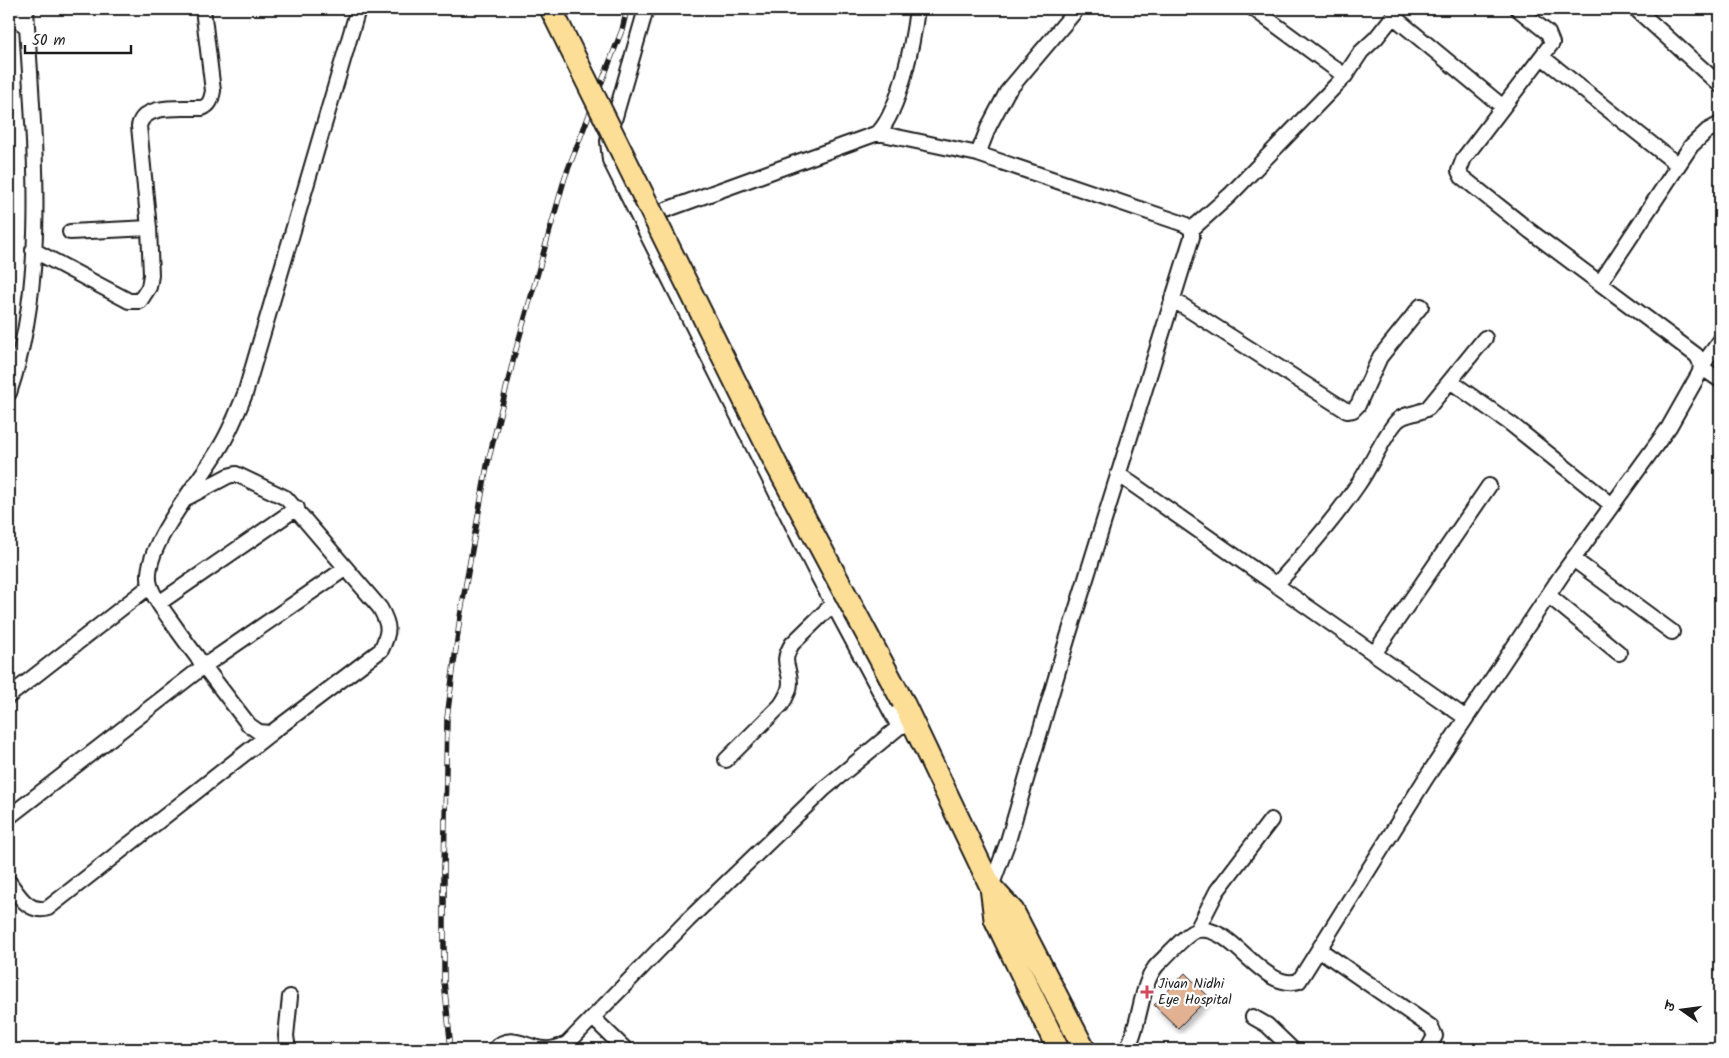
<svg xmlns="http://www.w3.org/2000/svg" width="1729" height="1058" viewBox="0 0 1729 1058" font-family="Kalam,'Playpen Sans Deva',sans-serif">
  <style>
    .building { fill: #e1b192; stroke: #1c1c1c; filter: url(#shadow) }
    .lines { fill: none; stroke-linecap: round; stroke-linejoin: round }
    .minor-casing { stroke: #1c1c1c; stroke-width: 18 }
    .primary-casing { stroke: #1c1c1c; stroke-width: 25 }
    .minor { stroke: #fff; stroke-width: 14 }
    .primary { stroke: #fdde96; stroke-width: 21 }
    .rail-casing { stroke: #1c1c1c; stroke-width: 5.5 }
    .rail { stroke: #fff; stroke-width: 4; stroke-dasharray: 11; stroke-linecap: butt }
    .primary-bridge-casing { stroke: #1c1c1c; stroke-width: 25; stroke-linecap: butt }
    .primary-bridge { stroke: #fdde96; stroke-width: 21 }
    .poi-dot { fill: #d1495b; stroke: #fff; stroke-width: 2 }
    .labels { text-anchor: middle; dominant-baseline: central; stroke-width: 4.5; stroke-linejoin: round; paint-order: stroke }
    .poi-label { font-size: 14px; fill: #1c1c1c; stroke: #fff; text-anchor: start }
  </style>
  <defs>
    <filter id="shadow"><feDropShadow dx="3" dy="5.5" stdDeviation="2.5" flood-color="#0004"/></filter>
  </defs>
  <rect width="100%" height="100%" fill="#fff"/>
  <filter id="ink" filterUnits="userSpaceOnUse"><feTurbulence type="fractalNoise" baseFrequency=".02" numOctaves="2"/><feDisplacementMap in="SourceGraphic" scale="10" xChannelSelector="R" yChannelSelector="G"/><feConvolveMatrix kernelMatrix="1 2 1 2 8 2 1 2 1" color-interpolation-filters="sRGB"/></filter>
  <g filter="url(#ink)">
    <path class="building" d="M1185,973L1209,997L1178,1028L1154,1005Z"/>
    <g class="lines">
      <g class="minor-casing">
        <path id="minor" d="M646,9L608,141L610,160L817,574L899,727
          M1254,9L1345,76
          M1636,9L1720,85
          M9,14L27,27
          M1394,17L1503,107
          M1542,57L1678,165
          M878,133L978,154L1184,224L1192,229V237L1067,640L1008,841L991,887
          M978,154L989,126L1007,92L1077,9
          M646,217L878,133C900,110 913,42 917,9
          M1192,229L1230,195L1345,76L1361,52L1376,38L1399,9
          M70,232L149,228
          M33,250L129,301H140L149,287L151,275L149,228L139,126C144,103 182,109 202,108C210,105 211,100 213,91L203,9
          M1600,283L1691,146L1707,131L1720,124
          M1172,299L1347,411L1353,410L1358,405L1380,357L1421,306
          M1720,341L1701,367L1720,380
          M1450,381L1511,424L1612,505
          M9,393C50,273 33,134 26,9
          M1118,474L1466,718
          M188,497L228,476L236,474L286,498L380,608C390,626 390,631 381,650L271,733L259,732L249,725C225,694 201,663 178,631C169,617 155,602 150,585C140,549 200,482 219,449C230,432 237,413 245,394L358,9
          M1573,559L1672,632
          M1276,585C1306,552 1334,520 1359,483C1371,466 1384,435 1397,421C1404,413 1419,414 1428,408L1485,338
          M1548,595L1619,653
          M159,603L297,508
          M1374,654L1489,486
          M9,696L150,586
          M726,760L781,705C785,699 790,691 790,683C790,665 780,664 792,644L833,604
          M9,817L204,666L346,568
          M9,882C19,896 29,914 48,908L271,733
          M1197,930L1217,891L1271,820
          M1320,950L1431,1027L1435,1036L1428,1049
          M1253,1017L1267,1025L1292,1049
          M593,1018L625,1049
          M288,1049L286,1036L290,997
          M495,1049C510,1032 526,1048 544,1049C553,1050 560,1047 567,1044L688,920L825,788L899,727L906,725
          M1127,1049C1141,1024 1140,983 1158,964C1167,956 1187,932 1198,930C1233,924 1262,992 1299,981L1426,778L1563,573L1669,427L1699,374C1702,366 1701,361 1696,355L1530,231L1462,177L1459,171L1464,158L1552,43L1548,33L1518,9"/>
      </g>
      <g class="primary-casing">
        <path id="primary" d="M903,702L991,887L1013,911L1084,1049
          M991,887L995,919L1058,1049"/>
      </g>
      <use href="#minor" class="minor"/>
      <use href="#primary" class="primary"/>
      <g class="rail-casing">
        <path id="rail" d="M451,1049L444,981V871L447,718L460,617L487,466L515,353L565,177L622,30L627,9"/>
      </g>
      <use href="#rail" class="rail"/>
      <g class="primary-bridge-casing">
        <path id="primary-bridge" d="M551,9L776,464L903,702"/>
      </g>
      <use href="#primary-bridge" class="primary-bridge"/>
    </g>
  </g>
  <path class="poi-dot" d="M1144.5 984.5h5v5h5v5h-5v5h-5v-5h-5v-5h5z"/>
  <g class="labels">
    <g class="poi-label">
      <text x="1158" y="984">Jivan Nidhi<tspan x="1158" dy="16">Eye Hospital</tspan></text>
    </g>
  </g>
  <rect width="1729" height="1058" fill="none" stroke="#fff" stroke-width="30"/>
  <rect x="15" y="15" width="1699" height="1028" fill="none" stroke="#1c1c1c" stroke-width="2" filter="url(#ink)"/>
  <g transform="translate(1682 1010) rotate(284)" stroke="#ffffff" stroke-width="4" paint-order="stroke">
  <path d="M0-4L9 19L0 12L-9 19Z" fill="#1c1c1c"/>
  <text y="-8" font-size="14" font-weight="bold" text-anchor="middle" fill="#1c1c1c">उ</text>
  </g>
  <path d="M25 45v8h106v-8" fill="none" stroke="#1c1c1c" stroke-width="2.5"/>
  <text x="32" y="45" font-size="15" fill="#1c1c1c" stroke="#ffffff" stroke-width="4" paint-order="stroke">50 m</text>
</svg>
